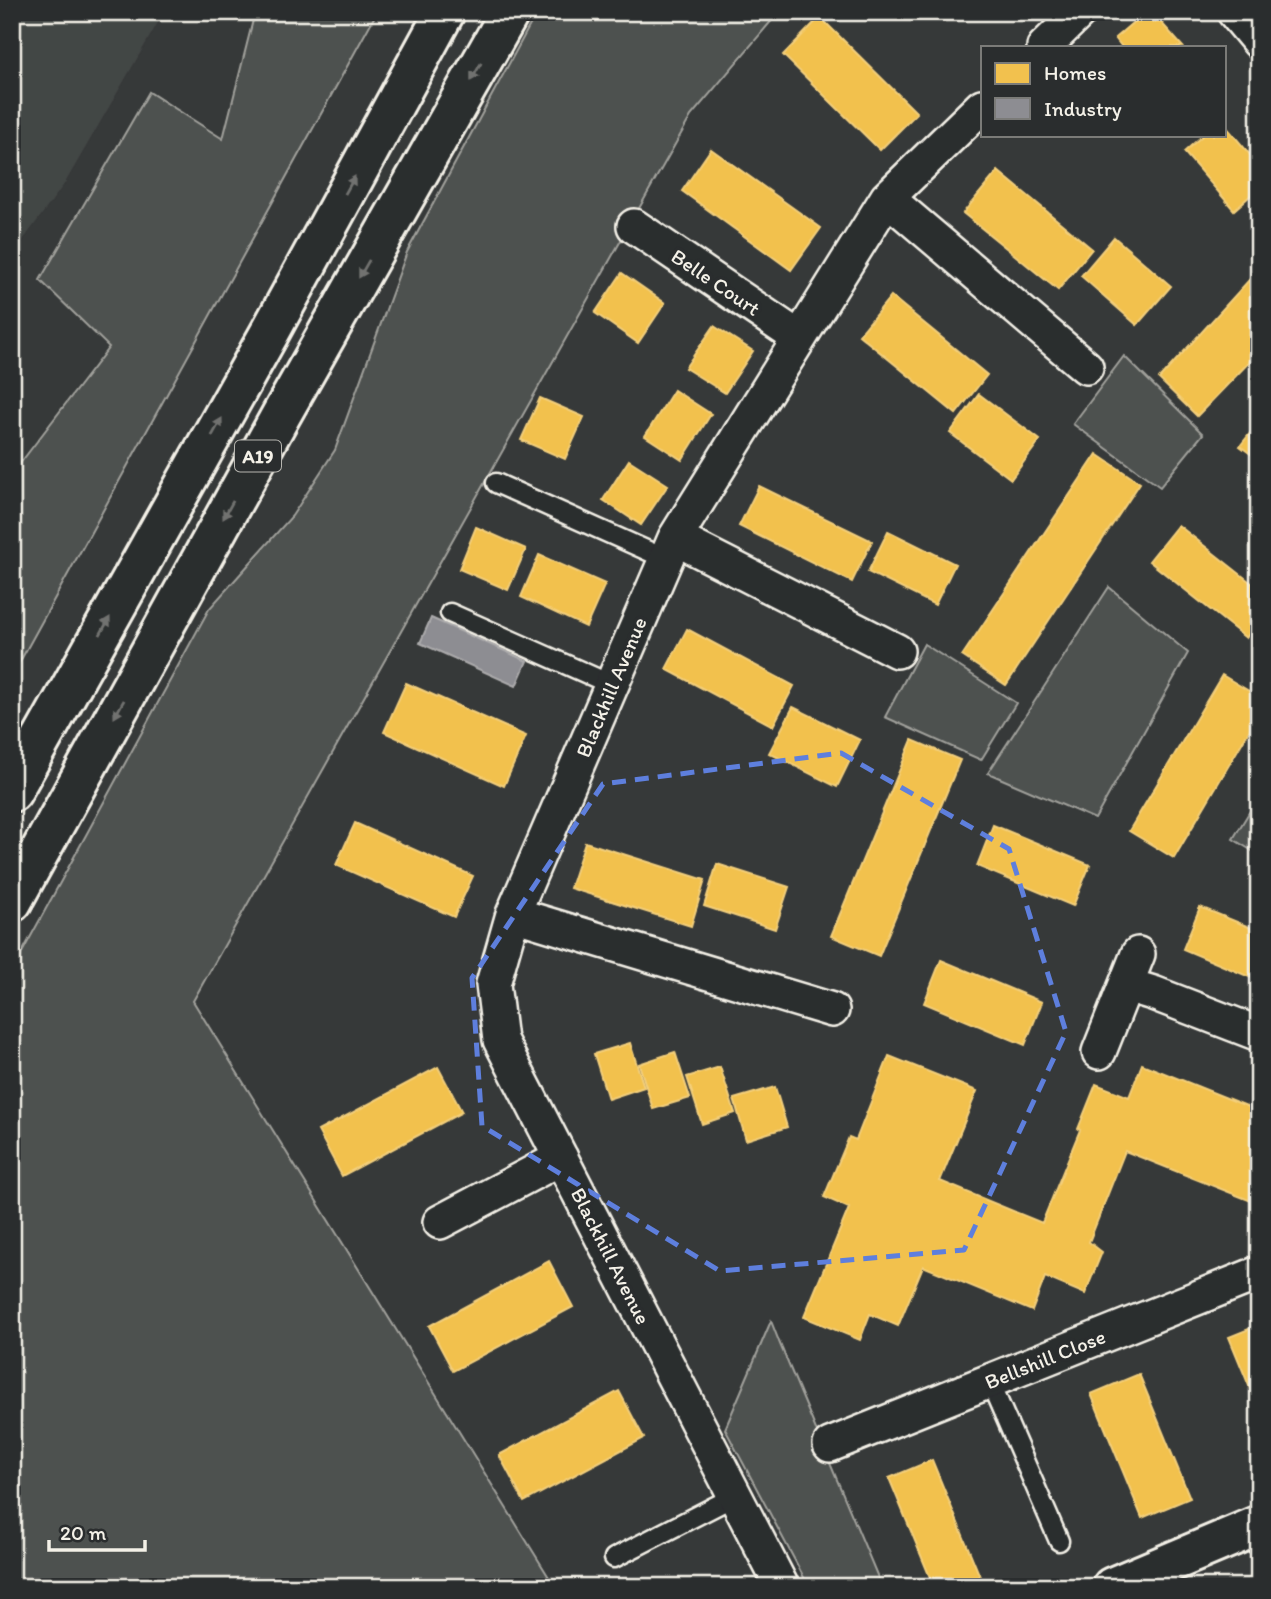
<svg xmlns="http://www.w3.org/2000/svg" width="1271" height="1599" viewBox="0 0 1271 1599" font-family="Itim,sans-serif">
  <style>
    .built { fill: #434645 }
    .green { fill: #4e514f; stroke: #a1a19c; stroke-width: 2 }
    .homes { fill: #f2c14e; stroke: #f3cf7c; stroke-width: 2 }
    .industry { fill: #8d8d92; stroke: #acabac; stroke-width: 2 }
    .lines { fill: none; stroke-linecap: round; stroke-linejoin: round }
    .service-casing { stroke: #f4f1e8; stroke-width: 23 }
    .minor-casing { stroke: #f4f1e8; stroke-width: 38 }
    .tertiary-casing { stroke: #f4f1e8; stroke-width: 44 }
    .trunk-casing { stroke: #f4f1e8; stroke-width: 44 }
    .service { stroke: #2a2d2e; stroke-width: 18 }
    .minor { stroke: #2a2d2e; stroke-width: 33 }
    .tertiary { stroke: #2a2d2e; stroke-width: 38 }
    .trunk { stroke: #2a2d2e; stroke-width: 38 }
    .oneway { fill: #71726f }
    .marked { fill: none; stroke: #5e7fdd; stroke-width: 5; stroke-dasharray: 14 9; stroke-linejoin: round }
    .labels { text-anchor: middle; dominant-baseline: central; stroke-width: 7; stroke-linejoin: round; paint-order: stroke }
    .shield { fill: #2a2d2e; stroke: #b7b6b0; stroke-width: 2 }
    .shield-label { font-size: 19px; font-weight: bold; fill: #f4f1e8 }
    .street-label { font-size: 21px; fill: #f4f1e8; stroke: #2a2d2e }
  </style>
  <rect width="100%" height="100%" fill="#363939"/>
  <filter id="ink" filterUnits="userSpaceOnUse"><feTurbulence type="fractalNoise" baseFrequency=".0143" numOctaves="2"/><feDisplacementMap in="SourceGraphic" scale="14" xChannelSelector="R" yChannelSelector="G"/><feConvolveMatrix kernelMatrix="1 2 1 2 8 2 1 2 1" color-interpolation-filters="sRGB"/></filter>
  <g filter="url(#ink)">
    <path class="built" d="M12,12H164L65,183L12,255Z"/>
    <path class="green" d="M255,12H377L12,676V474L109,347L40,280L149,92L223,139Z
      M537,12H779L691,116L193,1001L555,1587H12V971L209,609L292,516L335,450L407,252Z
      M1124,356L1203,434L1160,487L1073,424Z
      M1109,587L1188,653L1095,819L988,773Z
      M924,644L1016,703L981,760L885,717Z
      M1259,796V855L1233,839Z
      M771,1321L780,1344L882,1587H809L725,1429Z"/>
    <path class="homes" d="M1145,12H1152L1183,47H1122L1115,38Z
      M820,17L917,113L880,150L783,55Z
      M1224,124L1259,165V188L1234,210L1184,152L1203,135H1224Z
      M711,149L821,228L791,270L682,191Z
      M998,171L1092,249L1058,290L963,213Z
      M1114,237L1171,286L1137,325L1081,276Z
      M1259,269V352L1197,416L1159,379Z
      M622,273L665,303L638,343L595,313Z
      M891,296L987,375L956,414L859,335Z
      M714,326L753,351L725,393L685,368Z
      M674,390L711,414L682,460L645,436Z
      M979,394L1040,440L1011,479L950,433Z
      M540,398L584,417L565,459L521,440Z
      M1259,422V460L1240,446Z
      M1097,454L1140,483L1006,685L962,656Z
      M629,460L668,485L641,525L603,500Z
      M759,486L872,541L852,582L739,526Z
      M1178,525L1259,589V622L1246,638L1149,561Z
      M476,527L526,549L508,590L459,569Z
      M888,531L955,564L935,605L868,572Z
      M539,555L605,584L586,627L521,597Z
      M687,629L794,686L773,726L666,669Z
      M1222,675L1259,697V714L1174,858L1129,831Z
      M406,683L526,736L504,786L384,732Z
      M793,707L860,740L837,787L769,753Z
      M912,740L960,760L879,956L831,936Z
      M355,823L473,876L454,917L336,865Z
      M993,825L1090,865L1073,906L977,866Z
      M585,842L705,880L691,926L570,888Z
      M717,864L789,887L775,929L704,906Z
      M1200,907L1259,931V981L1183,949Z
      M941,960L1042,1002L1025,1045L924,1003Z
      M630,1043L644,1087L608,1099L594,1054Z
      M675,1052L690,1098L653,1109L639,1064Z
      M889,1056L977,1091L940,1181L1042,1223L1080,1130L1078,1129L1096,1084L1129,1097L1142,1064L1259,1111V1204L1125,1151L1089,1242L1102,1252L1085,1294L1045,1277L1032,1311L923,1266L898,1326L870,1314L860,1340L804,1317L849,1208L824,1197L849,1137L856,1140Z
      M438,1067L462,1112L342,1176L318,1131Z
      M720,1067L735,1113L702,1124L687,1077Z
      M775,1087L787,1127L746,1140L734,1099Z
      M549,1261L573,1307L453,1371L429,1326Z
      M1259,1325V1410L1229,1337Z
      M1139,1374L1190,1498L1142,1518L1091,1394Z
      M619,1391L644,1438L524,1502L499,1455Z
      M932,1460L983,1584L975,1587H934L889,1478Z"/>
    <path class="industry" d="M431,618L527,661L516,686L420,643Z"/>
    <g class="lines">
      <g class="service-casing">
        <path id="service" d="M496,483L666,559
          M450,613L612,685
          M990,1382L1059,1541
          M614,1558L735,1496"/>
      </g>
      <g class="minor-casing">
        <path id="minor" d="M1234,12L1259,42
          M1044,47L1080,12
          M887,198L1086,367
          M634,226L799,338
          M675,538L897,651
          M513,914L832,1010
          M1127,985L1153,993L1259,1034
          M1099,1052L1138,954
          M440,1222L561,1158
          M830,1445L1259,1273
          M782,1587L500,1040L493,984L513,914L675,538L887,198L982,106"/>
      </g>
      <g class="tertiary-casing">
        <path id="tertiary" d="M1112,1587L1259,1525"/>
      </g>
      <g class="trunk-casing">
        <path id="trunk" d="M12,792L269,334L445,12
          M12,902L281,415L510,12"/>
      </g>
      <use href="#service" class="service"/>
      <use href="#minor" class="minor"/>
      <use href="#tertiary" class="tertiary"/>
      <use href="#trunk" class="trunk"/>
    </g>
    <defs><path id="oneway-solid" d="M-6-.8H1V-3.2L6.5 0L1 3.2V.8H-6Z" transform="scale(1.75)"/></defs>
    <g class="oneway">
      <use href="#oneway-solid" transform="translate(476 72) rotate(120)"/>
      <use href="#oneway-solid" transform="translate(350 185) rotate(-61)"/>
      <use href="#oneway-solid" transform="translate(364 269) rotate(120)"/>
      <use href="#oneway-solid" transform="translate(217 427) rotate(-61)"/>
      <use href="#oneway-solid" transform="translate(228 510) rotate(119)"/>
      <use href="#oneway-solid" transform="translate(105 626) rotate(-61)"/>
      <use href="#oneway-solid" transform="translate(119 709) rotate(119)"/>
    </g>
  </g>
  <path class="marked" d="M841,753L1009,849L1066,1032L964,1250L720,1271L482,1126L472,978L603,784Z"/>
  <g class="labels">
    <rect class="shield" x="235" y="440.5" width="46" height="31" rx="5"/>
    <g class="shield-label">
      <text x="258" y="456">A19</text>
    </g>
    <g class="street-label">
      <text transform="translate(716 282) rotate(34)">Belle Court</text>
      <text transform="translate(611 687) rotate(-67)">Blackhill Avenue</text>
      <text transform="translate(611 1256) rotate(63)">Blackhill Avenue</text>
      <text transform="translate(1045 1359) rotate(-22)">Bellshill Close</text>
    </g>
  </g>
  <rect width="1271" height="1599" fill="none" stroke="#2a2d2e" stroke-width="42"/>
  <rect x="21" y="21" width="1229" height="1557" fill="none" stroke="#f4f1e8" stroke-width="2.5" filter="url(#ink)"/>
  <rect x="981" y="46" width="245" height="91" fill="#2a2d2e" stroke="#7b7b78" stroke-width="2"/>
  <rect x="995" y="63" width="35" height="21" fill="#f2c14e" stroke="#7b7b78" stroke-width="2"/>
  <text x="1044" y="80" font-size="21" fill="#f4f1e8">Homes</text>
  <rect x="995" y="98" width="35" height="21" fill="#8d8d92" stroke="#7b7b78" stroke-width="2"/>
  <text x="1044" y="116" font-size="21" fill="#f4f1e8">Industry</text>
  <path d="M49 1540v10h96v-10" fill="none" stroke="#f4f1e8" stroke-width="3.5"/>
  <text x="60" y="1540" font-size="21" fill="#f4f1e8" stroke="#2a2d2e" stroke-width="5" paint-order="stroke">20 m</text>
</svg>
